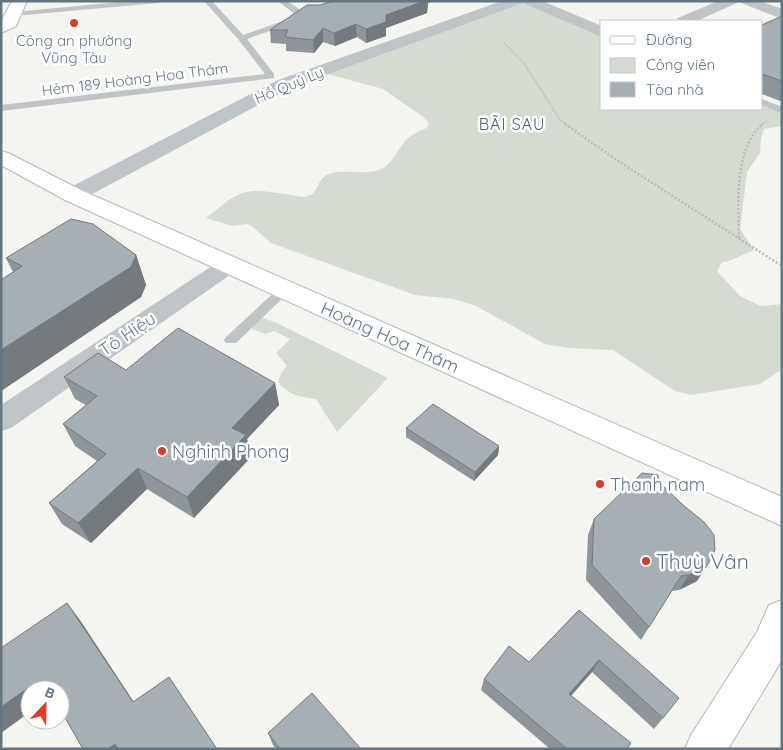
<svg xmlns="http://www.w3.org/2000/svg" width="783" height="750" viewBox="0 0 783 750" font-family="Quicksand,sans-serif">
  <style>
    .green { fill: #d6dbd1 }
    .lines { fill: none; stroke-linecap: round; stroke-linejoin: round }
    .secondary-casing { stroke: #b2b8bb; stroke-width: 2 }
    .primary-casing { stroke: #b2b7ba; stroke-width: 2 }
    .path-far1 { stroke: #b9bcbd; stroke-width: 2; stroke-dasharray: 1 1; stroke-linecap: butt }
    .path { stroke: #b9bcbd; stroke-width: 2.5; stroke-dasharray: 2 2; stroke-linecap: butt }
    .service { fill: #bfc4c6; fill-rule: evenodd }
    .minor { fill: #bfc4c6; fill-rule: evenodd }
    .secondary { fill: #fff; fill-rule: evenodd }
    .primary { fill: #fff; fill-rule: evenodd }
    .wall { fill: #8f969a }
    .shaded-wall { fill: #747a7d }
    .building { fill: #a6afb3; stroke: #747a7d }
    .poi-dot { fill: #de3b26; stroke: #fff; stroke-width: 2 }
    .labels { text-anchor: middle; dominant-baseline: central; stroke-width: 5; stroke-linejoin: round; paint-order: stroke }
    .far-poi-label { font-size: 15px; fill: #647781; stroke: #fff }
    .far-street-label { font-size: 15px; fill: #647781; stroke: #fff }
    .far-neighbourhood-label { font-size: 16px; letter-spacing: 1px; fill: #515f66; stroke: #fff }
    .street-label { font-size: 18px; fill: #647781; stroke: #fff }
    .poi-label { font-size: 18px; fill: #647781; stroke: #fff; text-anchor: start }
    .near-poi-label { font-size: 21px; fill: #647781; stroke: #fff; text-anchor: start }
  </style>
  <rect width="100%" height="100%" fill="#f4f4f0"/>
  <path class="green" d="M524,2L602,35V109H762V105L782,114V126L764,129L761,139L760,153L747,172L740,229L754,250L729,261L722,262L717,271L740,296L761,306L782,304V369L760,384L691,395L675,391L613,350L568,348L545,344L476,306L454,299L415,295L271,243L253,227L247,224L232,226L206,218C240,191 241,187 285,194C291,195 302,198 308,196C319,193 317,179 327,175C344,166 366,178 383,168C394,162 399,147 407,139C413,133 420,131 427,128L429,123L422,116L383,89L324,73Z
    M261,317L277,323L388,378L337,432L316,399C300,397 289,395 278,382L282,372L287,366L276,353L290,339L274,331L265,334L252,329L253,321Z"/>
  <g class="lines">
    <g class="secondary-casing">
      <path id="secondary" d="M12,1H27L16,26L1,33V21Z
        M1,151L8,153L81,190L782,497V526L65,200L1,165Z"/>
    </g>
    <g class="primary-casing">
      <path id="primary" d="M782,600V660L728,749H685L691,735L757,632L769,605Z"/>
    </g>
    <path class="path-far1" d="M504,43L524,63L560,120L567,125
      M761,125L767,121"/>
    <path class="path" d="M565,124L615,159L782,266
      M739,238C738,205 734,146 763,124"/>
    <path class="service" d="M130,1H162L158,3L14,16L10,14L14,12Z
      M204,1H212L243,35L297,16L278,1H287L304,12V19L247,39L274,74V78L1,111V105L265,74L238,39Z
      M762,99L782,107V114L762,105Z
      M284,286L290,290L288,293L236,343H226L224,340L226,337L280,287Z"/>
    <path class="minor" d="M502,1H542L602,26V37L523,3L290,88L81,200L73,201L65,200L62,195L65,190L278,80Z
      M718,1H760L782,9V19L739,2L697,21H676L678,18Z
      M229,257L237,260L241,265L237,270L11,428L1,431V405L221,260Z"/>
    <use href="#secondary" class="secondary"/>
    <use href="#primary" class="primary"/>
  </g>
  <path class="wall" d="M428,3L427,13L386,28V36L366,43L357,37L335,46L323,42L314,53L286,51V44L271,43L270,30L320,5Z
    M782,16V100L780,101L762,94V25Z
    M136,255L146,285L141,297L1,391V280L13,272L6,258Z
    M126,370L275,383L279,405L247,439L251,457L194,518L147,489L91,543L62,524L49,503L97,461L75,446L63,424L86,405L75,399L64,377Z
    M406,428L499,446L498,455L474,481L406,437Z
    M659,482L697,581L679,590L672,591L641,640L586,580L588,535L594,519Z
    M579,610L663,718L654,729L592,672L571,696L627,749H550L481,690L484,679L529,662Z
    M268,733L361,749H276L273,745Z"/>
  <path class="shaded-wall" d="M424,1H433L428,3L427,13L386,28V36L366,43V29L386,15Z
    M356,24L357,37L335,46L334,33Z
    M323,28V42L314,53L313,40Z
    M136,255L146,285L141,297L1,391V350Z
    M275,383L279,405L247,439L251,457L194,518L187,497L232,428Z
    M499,446L498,455L474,481L475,472Z
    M138,468L147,489L91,543L78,523Z
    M707,566L697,581L679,590L689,575Z
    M67,603L80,620L143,716L133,702Z
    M599,660L592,672L563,704L569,694Z
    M28,688L30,690V712L1,733V707Z
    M115,744L119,749H108Z"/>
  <path class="building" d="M333,1H424L386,15V22L366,29L356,24L334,33L323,28L313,40L285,37L288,30H270L307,5H320Z
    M782,16V81L762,74V25Z
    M71,219L93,224L136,255L131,267L1,350V280L22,266L6,258Z
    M178,328L275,383L232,428L246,435L187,497L138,468L78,523L49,503L106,454L63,424L97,396L64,377L98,353L126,370Z
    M433,404L499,446L475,472L406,428Z
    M642,473L658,475L659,482L683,505L704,522L714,535L715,550L707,566L689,575L681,576L649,627L592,565L594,519Z
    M67,603L133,702L169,677L217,749H118L115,744L108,749H83L60,709V690H49L47,687L43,690H30V691L28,688L1,707V648Z
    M579,610L679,698L663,718L599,660L569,694L631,743L627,749H567L484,679L509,646L529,662Z
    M312,693L361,749H280L268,733Z"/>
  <g class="poi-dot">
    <circle cx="74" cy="23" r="5"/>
    <circle cx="162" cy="451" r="5"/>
    <circle cx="600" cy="484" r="5"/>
    <circle cx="646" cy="561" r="5"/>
  </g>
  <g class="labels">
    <g class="far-poi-label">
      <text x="74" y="40">Công an phường<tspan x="74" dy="17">Vũng Tàu</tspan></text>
    </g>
    <g class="far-street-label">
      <text transform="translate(135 79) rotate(-7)">Hẻm 189 Hoàng Hoa Thám</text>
      <text transform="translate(289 85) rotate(-23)">Hồ Quý Ly</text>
    </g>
    <g class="far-neighbourhood-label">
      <text x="512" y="124">BÃI SAU</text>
    </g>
    <g class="street-label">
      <text transform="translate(127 334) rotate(-34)">Tô Hiệu</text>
      <text transform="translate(390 337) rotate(24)">Hoàng Hoa Thám</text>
    </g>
    <g class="poi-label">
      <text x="172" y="451">Nghinh Phong</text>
      <text x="610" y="484">Thanh nam</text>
    </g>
    <g class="near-poi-label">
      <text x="656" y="561">Thuỳ Vân</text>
    </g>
  </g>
  <rect width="783" height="750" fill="none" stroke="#647781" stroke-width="5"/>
  <rect x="600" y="20" width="162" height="90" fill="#ffffff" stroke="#c1c9cd"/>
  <rect x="610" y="36" width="25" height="8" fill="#ffffff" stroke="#c1c9cd"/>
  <text x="646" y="45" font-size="15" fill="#647781">Đường</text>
  <rect x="610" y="58" width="25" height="15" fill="#d6dbd1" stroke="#c1c9cd"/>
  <text x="646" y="70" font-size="15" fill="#647781">Công viên</text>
  <rect x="610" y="82" width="25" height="15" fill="#a6afb3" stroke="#c1c9cd"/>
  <text x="646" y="95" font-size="15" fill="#647781">Tòa nhà</text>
  <g transform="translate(45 705) rotate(22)"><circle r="24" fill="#ffffff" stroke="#c1c9cd"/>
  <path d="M0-4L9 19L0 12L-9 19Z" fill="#de3b26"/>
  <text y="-8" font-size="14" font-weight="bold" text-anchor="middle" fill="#647781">B</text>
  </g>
</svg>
